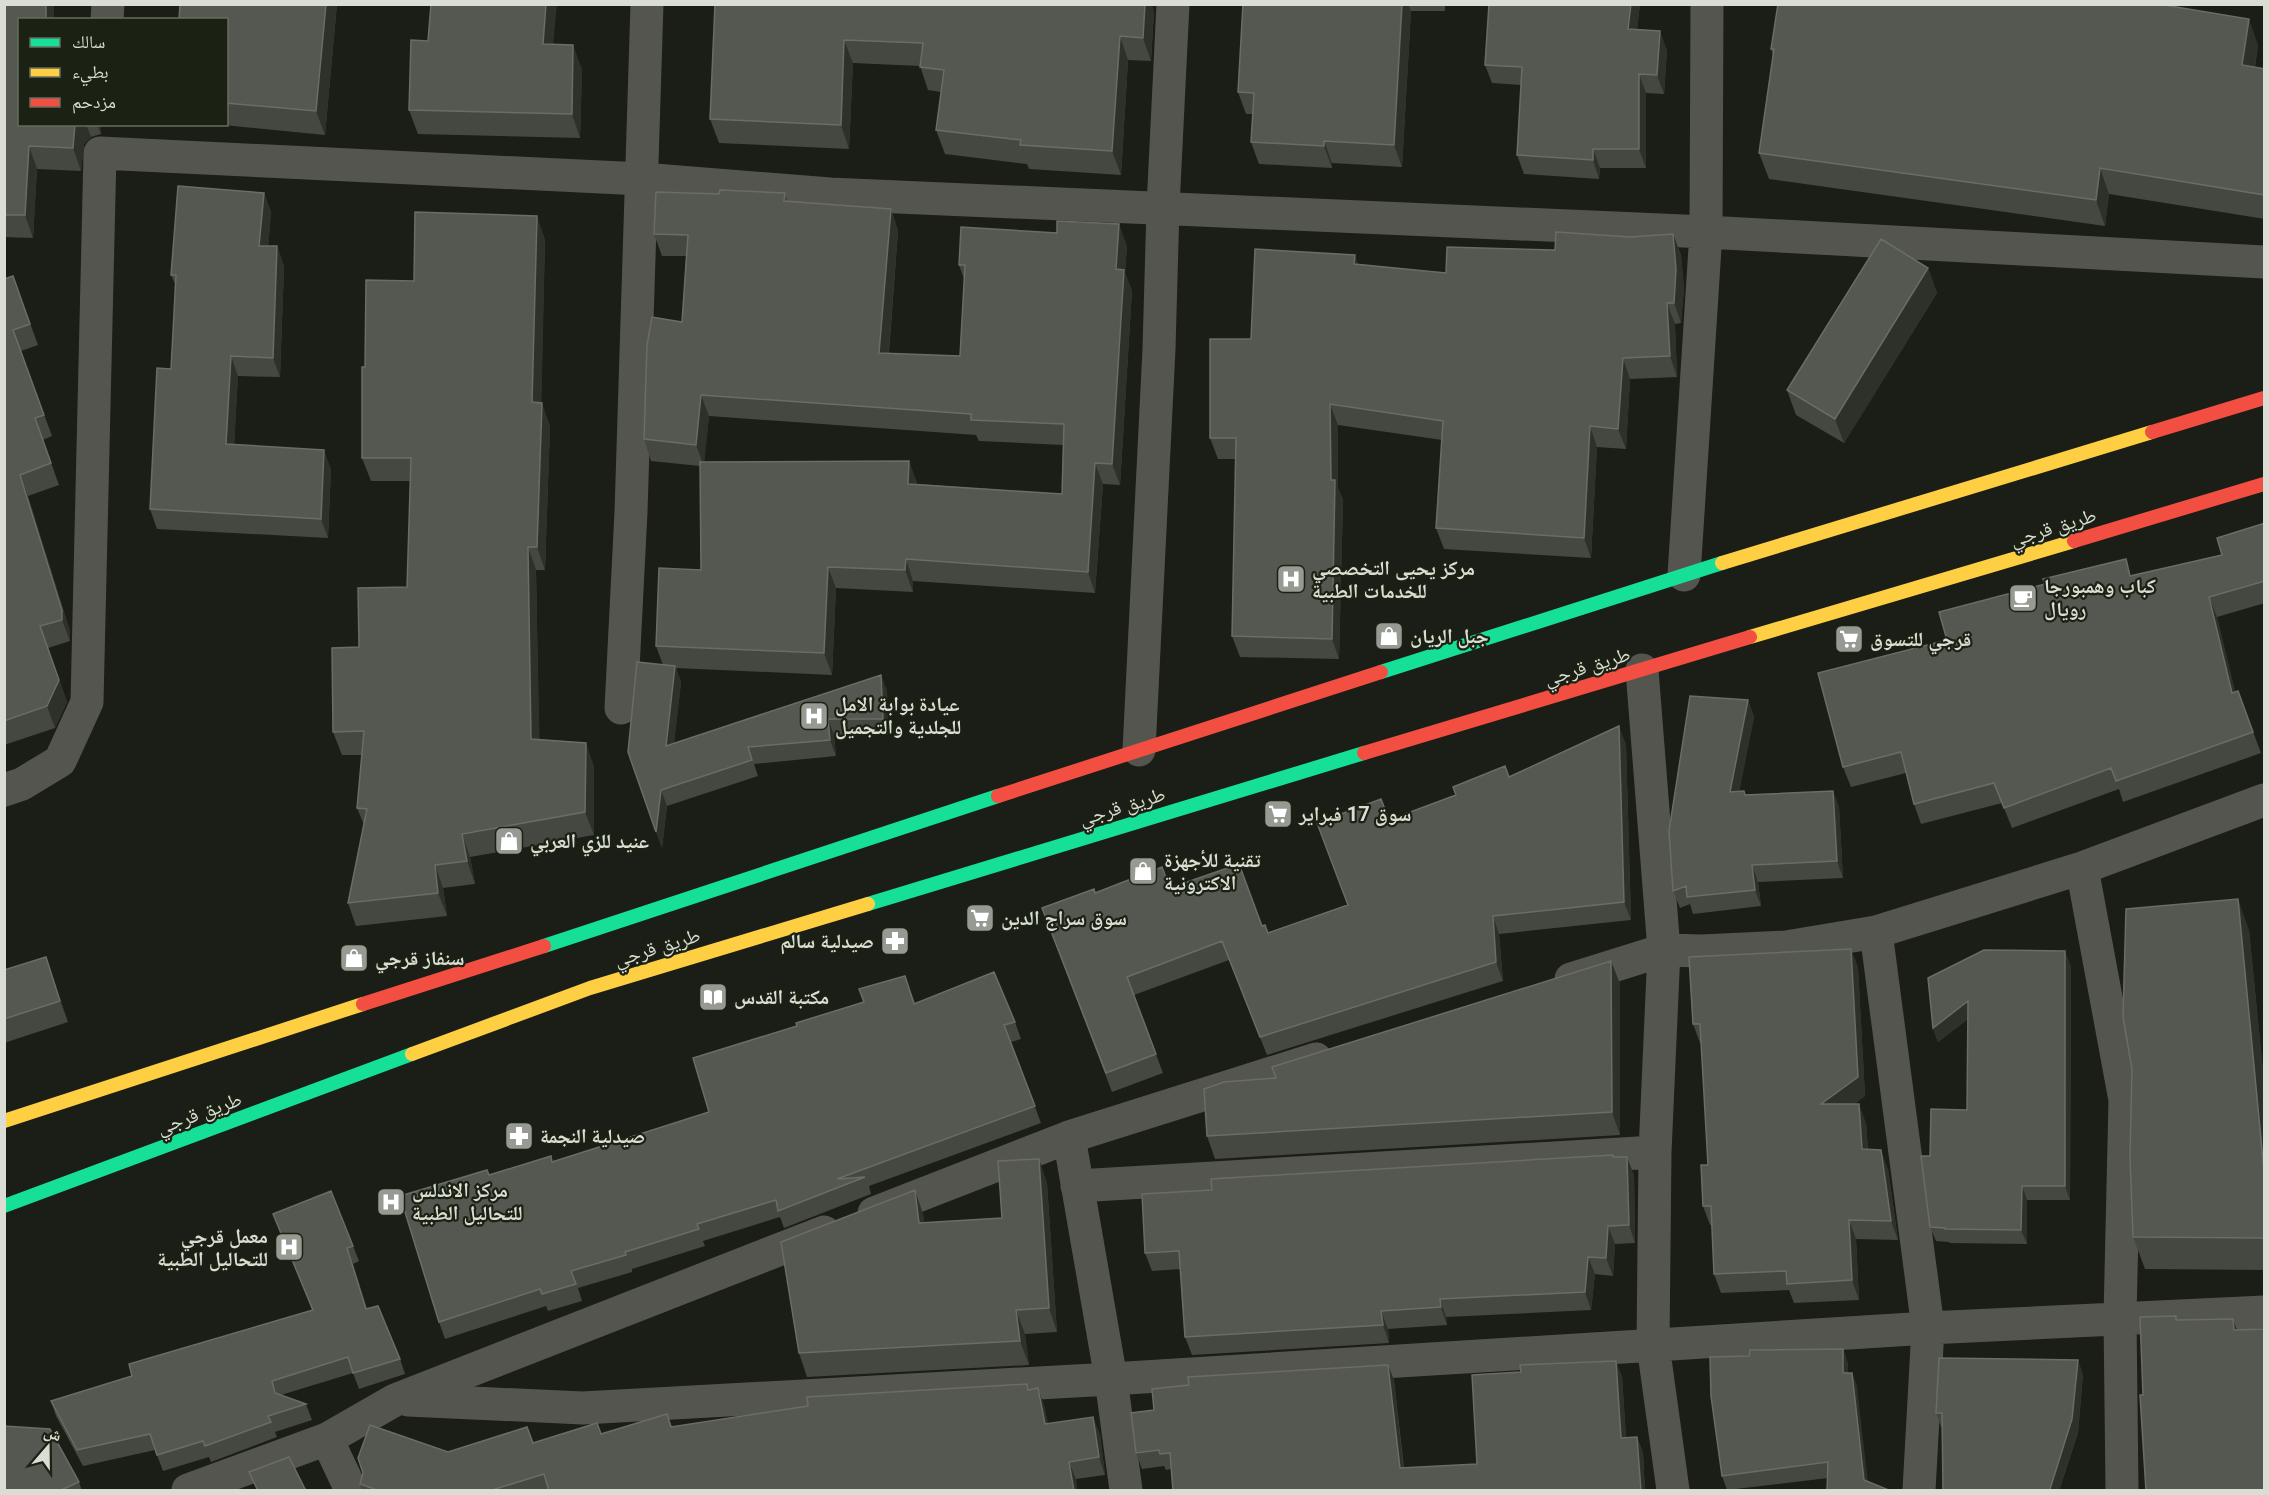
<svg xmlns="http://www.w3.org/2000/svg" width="2269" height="1495" viewBox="0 0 2269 1495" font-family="Roboto,'Noto Naskh Arabic',sans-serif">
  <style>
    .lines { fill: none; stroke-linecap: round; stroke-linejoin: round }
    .street { stroke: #55554f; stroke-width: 33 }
    .fast { stroke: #16e098; stroke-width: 14 }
    .slow { stroke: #ffcf43; stroke-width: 14 }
    .jam { stroke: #f24e42; stroke-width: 14 }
    .wall { fill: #444841; fill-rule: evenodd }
    .shaded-wall { fill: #2d3129 }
    .building { fill: #545851; stroke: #696d65; stroke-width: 1.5 }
    .labels { text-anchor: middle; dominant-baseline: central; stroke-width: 4.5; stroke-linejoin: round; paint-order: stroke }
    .street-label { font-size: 20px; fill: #d9ddd4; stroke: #1b2113 }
    .poi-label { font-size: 20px; font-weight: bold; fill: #d9ddd4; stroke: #1b2113; text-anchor: start }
  </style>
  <rect width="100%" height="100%" fill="#1a1e16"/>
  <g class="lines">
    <path class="street" d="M107,20L108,4
      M1684,575L1706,232L1707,4
      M1642,670L1664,950L1655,1152L1653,1345L1673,1490
      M621,708L631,512L647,4
      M1139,750L1159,349L1163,207L1173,4
      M4,790L22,784L60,761L87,702L100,153L642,179L830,194L1706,232L2264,262
      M2082,868L2125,1100L2120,1317L2122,1490
      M1876,932L1928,1328L1919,1490
      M1571,979L1664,950L1702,951L1786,947L1876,932L2082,868L2264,800
      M1069,1137L1111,1379L1126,1490
      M1077,1186L1655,1152
      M874,1213L1069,1137L1316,1059
      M408,1400L583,1408L1111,1379L1928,1328L2264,1312
      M327,1439L351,1490
      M188,1490L327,1439L395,1400L824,1232"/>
    <path class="fast" d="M1381,672L1722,563
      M868,904L1364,753
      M544,946L998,796
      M4,1206L412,1054"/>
    <path class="slow" d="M1722,563L2152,432
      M1750,637L2074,541
      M412,1054L590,988L868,904
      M4,1121L363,1004"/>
    <path class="jam" d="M2152,432L2264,398
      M2074,541L2264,484
      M1364,753L1750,637
      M998,796L1381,672
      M363,1004L544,946"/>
  </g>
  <path class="wall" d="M4,4H54V20L20,124H101V134L91,137L84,144L81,171L37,169L33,238L4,237Z
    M337,4L325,135L214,124H226V20Z
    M715,4L1154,11L1151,61L1128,60L1121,175L1029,169L1027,164L945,154L936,130L941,92L928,90L920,66L853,63L849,149L719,143L710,119Z
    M1243,4H1445V11H1411L1402,167L1332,163V168L1259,164L1251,142L1253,114H1246L1238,92Z
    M1487,4H1640L1637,29L1667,50L1664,94L1646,93V168H1600L1599,179L1524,174L1517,155L1521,85L1492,83L1485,65L1489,10Z
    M428,41L553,44L582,69L580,138L418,134L409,110Z
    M2258,45L2255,67L2265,69V219L2109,194L2105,226L1769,179L1759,153L1773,56L1771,49Z
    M264,193L271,212L268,246H277L284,266L280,377L238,376L234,445L331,469L328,538L157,529L150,509L171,369L176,286L171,275Z
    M785,193L788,201L891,209L898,231L889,353L960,356L964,279L959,265L1127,246L1125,273L1132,291L1120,485L1103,484L1095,593L913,581V592L836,588L832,675L676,668L681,682L674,743L881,675L887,691L888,735H834L836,756L754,764L758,776L667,806L662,848L628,752L663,665L656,646L701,570L700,466L651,461L644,439L682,322L686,256H662L654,234L719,194ZM709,416L976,435L979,441L1063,445L1062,494L917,484V482L704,462Z
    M1673,234L1681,255L1684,289L1681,323L1675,324L1677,377L1630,379L1626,449L1597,447L1591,558L1444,549L1436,528L1442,440L1338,425V488L1343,500L1339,659L1240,657L1232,636L1236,459H1218L1210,438L1251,339L1358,264L1446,273L1555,250L1630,237Z
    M545,239L541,403L550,426L545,570H536L539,739L594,766V835L470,857L475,884L443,888L447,916L356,926L348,903L364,825L357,808L362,755H342L333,732L359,647L407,587L411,481H371L362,458L365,367Z
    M1928,268L1937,293L1844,443L1796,415L1787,390Z
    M13,276L38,345L21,351L52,436L43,440L59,485L28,496L70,631V641L48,648L67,702L55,728L4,745V279Z
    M2265,523V603L2217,617L2235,692L2238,691L2261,753L2123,802L2119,789L2012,828L2002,803L1921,824L1914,804L1906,773L1851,787L1843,767L1947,640L2132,575L2222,555Z
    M1748,700L1754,717L1739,791L1746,795L1833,791L1839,807L1843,878L1758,882L1761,906L1693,914L1690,904L1680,908L1673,891Z
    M1626,744L1631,920L1499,934L1503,981L1267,1055L1229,960L1134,995L1163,1073L1112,1092L1049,927L1095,893L1170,888L1262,926L1268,933L1348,905L1389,820L1509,777Z
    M2249,930L2265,1091V1270L2145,1269L2133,1237Z
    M1851,949L1858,968L1865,1096L1854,1104L1866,1123L1868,1149L1888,1169L1898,1240L1856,1239L1859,1300L1794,1303L1789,1290L1721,1293L1714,1274L1712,1225H1710L1703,1206L1708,1165L1701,1043H1700L1693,1024Z
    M46,957L68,1022L4,1043V970Z
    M1611,961L1620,984V1135L1215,1159L1207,1136L1275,1078Z
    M2071,966L2070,1200H2027V1244L1950,1243L1949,1242L1936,1241L1930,1227V1156L1967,1110L1968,1019L1938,1042L1933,1028Z
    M905,976L915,1003L1015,1022L1021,1039L1011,1042L1041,1123L869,1186L871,1194L784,1228L780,1217L703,1241L705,1246L632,1269V1272L578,1288L582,1301L548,1311L546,1306L445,1339L439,1322L552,1162L709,1112L797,1026L864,1002Z
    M1614,1157L1634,1175L1635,1243L1615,1244L1613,1276L1595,1274L1591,1310L1446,1317L1447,1325L1388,1329L1389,1343L1192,1355L1185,1337L1181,1269L1152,1271L1145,1253L1212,1190Z
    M1047,1183L1057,1332L1025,1334L1029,1365L807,1377L799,1353L923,1214L924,1223L1002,1218Z
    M273,1214L353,1246L359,1261L353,1264L367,1309L400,1359L405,1374L359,1389L353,1373L281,1395L306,1404L312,1420L275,1432L277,1437L211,1462L209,1457L163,1471L155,1450L83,1466L56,1416L51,1401L132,1376L312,1310Z
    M1843,1349L1848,1364V1373H1852L1857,1387L1828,1478L1727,1490L1722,1476L1749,1356Z
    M1388,1365L1394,1380L1404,1468L1477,1464L1622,1376L1626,1438L1637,1437L1643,1453L1645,1491H1173L1171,1469L1166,1470L1164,1466L1142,1469L1136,1453Z
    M2083,1374L2078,1433L2059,1491H1943L1942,1427H1941L1936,1413Z
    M1027,1384L1029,1390L1038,1388L1044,1406L1048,1424L1100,1434L1105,1475L1076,1479L1077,1491H362L360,1484L448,1452L527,1427L533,1443L597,1423L601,1434L667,1414L672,1427Z
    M79,1482L82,1491H4Z"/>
  <path class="shaded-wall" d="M46,4H54V20H46Z
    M326,4H337L325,135L316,111Z
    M546,4H557L551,68L543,44Z
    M1145,4H1152L1154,11L1151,61L1143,38Z
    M1402,4H1408L1411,11L1402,167L1394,145Z
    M1631,4H1640L1635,48L1628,29Z
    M2249,19L2258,45L2251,91L2242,65Z
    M1660,31L1667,50L1664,94L1657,75Z
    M1120,36L1128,60L1121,175L1112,151Z
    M844,40L853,63L849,149L841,125Z
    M573,45L582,69L580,138L572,114Z
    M1639,74L1646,93V168L1639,149Z
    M75,124H86L91,137L84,144L81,171L73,148Z
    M97,124H101V134Z
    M1324,141L1332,163V168L1324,146Z
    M29,146L37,169L33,238L25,215Z
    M1593,149L1600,168L1599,179L1593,160Z
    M2100,168L2109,194L2105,226L2096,200Z
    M264,193L271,212L267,265L259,246Z
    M891,209L898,231L887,374L879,353Z
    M537,216L545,239L541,425L532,402Z
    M1119,224L1127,246L1125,273L1132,291L1120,485L1112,464L1116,269Z
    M1673,234L1681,255L1684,289L1681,323L1674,303Z
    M277,246L284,266L280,377L273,358Z
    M1355,255L1362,275L1354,264Z
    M1928,268L1937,293L1844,443L1835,419Z
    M1667,303L1675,324L1677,377L1670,356Z
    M231,356L238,376L233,464L226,444Z
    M1623,358L1630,379L1626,449L1618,429Z
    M701,395L709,416L704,466L696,445Z
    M542,403L550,426L545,570L537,547Z
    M1330,404L1338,425V488L1343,500L1339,659L1332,639Z
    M1590,426L1597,447L1591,558L1584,538Z
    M324,450L331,469L328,538L321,519Z
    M909,461L917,482L916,505L908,484Z
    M1095,463L1103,484L1095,593L1088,572Z
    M20,475L28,496L70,631V641L62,620Z
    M528,547L536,570L540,762L531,739Z
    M906,559L913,581V592L905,570Z
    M828,567L836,588L832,675L824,653Z
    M2209,597L2217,617L2240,713L2232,693Z
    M40,626L67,702L55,728L47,706Z
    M675,666L681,682L672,762L666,746Z
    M881,675L887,691L888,735L883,719Z
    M1748,700L1754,717L1736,809L1730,792Z
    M828,719L834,735L836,756L830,740Z
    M1619,726L1626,744L1631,920L1624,902Z
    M586,743L594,766V835L585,812Z
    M661,790L667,806L662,848L656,832Z
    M1833,791L1839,807L1843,878L1837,861Z
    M462,834L470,857L475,884L467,861Z
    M435,865L443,888L447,916L438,893Z
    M1752,865L1758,882L1761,906L1755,890Z
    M2238,899L2249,930L2265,1091V1181Z
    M1493,916L1499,934L1503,981L1496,962Z
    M1851,949L1858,968L1865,1096L1828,1123L1821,1104Z
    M2065,951L2071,966L2070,1200L2065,1186Z
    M46,957L53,978L68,1022L60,1001Z
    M1611,961L1620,984V1135L1612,1112Z
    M1968,1001L1973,1015L1938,1042L1933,1028Z
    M1859,1104L1866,1123L1869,1168L1862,1149Z
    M1881,1150L1888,1169L1898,1240L1891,1221Z
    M1627,1157L1634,1175L1635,1243L1629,1225Z
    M1039,1159L1047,1183L1057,1332L1049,1308Z
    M2022,1186L2027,1200V1244L2021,1230Z
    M915,1190L923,1214L928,1247L919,1223Z
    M1849,1220L1856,1239L1859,1300L1852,1280Z
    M1608,1226L1615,1244L1613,1276L1606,1258Z
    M347,1248L353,1264L372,1325L366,1309Z
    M1588,1257L1595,1274L1591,1310L1585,1292Z
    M1440,1299L1446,1317L1447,1325L1441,1307Z
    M1016,1310L1025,1334L1029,1365L1020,1341Z
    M1381,1311L1388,1329L1389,1343L1383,1325Z
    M2233,1319L2240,1338L2234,1330Z
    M1843,1349L1848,1364V1387L1843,1373Z
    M2078,1360L2083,1374L2078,1433L2059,1491H2050Z
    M1616,1361L1622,1376L1627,1454L1621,1438Z
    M1388,1365L1394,1380L1405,1484L1400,1468Z
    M1852,1373L1857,1387L1869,1491L1864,1480Z
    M1038,1388L1044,1406L1052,1442L1045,1424Z
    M1093,1417L1100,1434L1105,1475L1099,1457Z
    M1637,1437L1643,1453L1645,1491H1641Z
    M1069,1462L1076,1479L1077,1491H1074Z"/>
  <path class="building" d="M4,4H46V20H20V124H75L73,148L29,146L25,215H4Z
    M180,4H326L316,111L226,103V20H179Z
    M431,4H546L543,44L573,45L572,114L409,110L411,40L428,41Z
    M715,4H1145L1143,38L1120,36L1112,151L1020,145L1021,140L936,130L944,70L920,67L923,43L844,40L841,125L710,119Z
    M1243,4H1402L1394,145L1324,141V146L1251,142L1254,93L1238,92Z
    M1489,4H1631L1628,29L1660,31L1657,75L1639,74V149H1593V160L1517,155L1522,67L1485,65Z
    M1778,4H2158L2249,19L2242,65L2265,69V195L2100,168L2096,200L1759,153L1774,49H1771Z
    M178,186L264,193L259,246H277L273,358L231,356L226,444L324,450L321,519L150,509L157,368L171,369L176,275H171Z
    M720,190L785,193L784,201L891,209L879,353L960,356L965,265H959L961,227L1057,233V221L1119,224L1116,269L1124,270L1112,464L1095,463L1088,572L906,559L905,570L828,567L824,653L656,646L659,568L701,570L700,462L909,461L908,484L1062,494L1064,424L971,420V414L701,395L696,445L644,439L647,345L652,317L682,322L688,235L654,234L656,192L719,194Z
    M415,212L537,216L532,402L542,403L537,547H528L531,739L586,743L585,812L462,834L467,861L435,865L438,893L348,903L367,809L357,808L364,731L333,732L332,648L359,647L358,588L407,587L411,458H362V367H365L366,280L414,281Z
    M1556,232L1630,237L1673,234L1676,269L1674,303H1667L1670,356L1623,358L1618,429L1590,426L1584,538L1436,528L1443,421L1330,404L1331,480H1335L1332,639L1232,636L1236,438H1210V339H1251L1255,249L1355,255L1354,264L1446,273L1447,247L1555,250Z
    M1881,239L1928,268L1835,419L1787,390Z
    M13,276L30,324L13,330L44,415L35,418L51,463L20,475L62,610V620L40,626L59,680L47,706L4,721V279Z
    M2265,523V581L2209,597L2232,693L2238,691L2253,732L2116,781L2111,768L2004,808L1994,783L1914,804L1901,752L1843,767L1818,673L1947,640L1939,612L2045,584L2043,579L2126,559L2130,576L2222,555L2217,538Z
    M637,662L675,666L666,746L881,675L883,719H828L830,740L748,747L752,760L661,790L656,832L628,752Z
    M1690,696L1748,700L1730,792L1744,791L1745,795L1833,791L1837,861L1752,865L1755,890L1687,897L1686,886L1673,891L1669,831Z
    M1619,726L1624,902L1493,916L1496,962L1260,1037L1222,941L1127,977L1156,1054L1106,1073L1042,908L1094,889L1095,893L1162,867L1170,888L1239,864L1262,926L1265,925L1268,933L1348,905L1317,823L1381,799L1389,820L1456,795L1453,787L1505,766L1509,777Z
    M2238,899L2265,1181V1238L2133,1237L2130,1157L2132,1069L2123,1017L2126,909Z
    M1851,949L1858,1077L1821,1104H1859L1862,1149L1881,1150L1891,1221L1849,1220L1852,1280L1787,1284L1786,1271L1714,1274L1711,1206H1703L1701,1165H1708L1700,1024H1693L1689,957Z
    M1984,950L2065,951V1186H2022L2021,1230L1945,1229V1228L1930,1227L1921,1156H1930L1931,1109L1967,1110L1968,1001L1933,1028L1928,978Z
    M46,957L60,1001L4,1019V970Z
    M1611,961L1612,1112L1207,1136L1204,1089L1224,1082L1276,1078L1272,1067Z
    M994,972L1015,1022L1004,1025L1035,1106L837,1179L865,1177L778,1211L776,1200L697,1224L699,1229L625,1252L626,1255L571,1271L576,1284L542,1294L540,1289L439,1322L400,1196L487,1170L489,1175L551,1156L552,1162L709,1112L693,1058L797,1026L796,1023L864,1002L859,989L905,976L914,1004Z
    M1613,1155V1157H1627L1629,1225L1608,1226L1606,1258L1588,1257L1585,1292L1440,1299L1441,1307L1381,1311L1383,1325L1185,1337L1179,1251L1145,1253L1142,1194L1212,1190L1211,1179Z
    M1039,1159L1049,1308L1016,1310L1020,1341L799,1353L781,1242L915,1190L919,1223L1002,1218L998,1161Z
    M331,1191L353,1246L347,1248L366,1309L378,1306L400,1359L353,1373L348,1357L272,1381L275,1393L306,1404L268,1416L271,1422L205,1446L203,1441L157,1455L150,1434L77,1450L51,1401L132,1376L129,1364L313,1310L273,1214Z
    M2176,1316V1320L2233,1319L2234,1330L2265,1329V1491H2146L2140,1395H2143L2140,1317Z
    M1843,1349V1373H1852L1864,1480L1891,1491H1827L1828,1462L1722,1476L1711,1396L1710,1357L1749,1356L1750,1350Z
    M1939,1358L2078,1360L2072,1419L2050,1489L2055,1491H1943L1942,1413H1936Z
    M1616,1361L1621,1438L1637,1437L1641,1491H1173L1170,1453L1160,1454L1159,1450L1136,1453L1131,1413L1154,1410L1152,1389L1189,1385L1188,1377L1388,1365L1400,1468L1477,1464L1472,1375L1521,1372L1520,1365Z
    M1027,1384L1028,1390L1038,1388L1045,1424L1093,1417L1099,1457L1069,1462L1074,1491H549L544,1474L489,1491H380L360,1484L363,1473L358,1458L370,1425L448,1452L527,1427L533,1443L597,1423L601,1434L667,1414L671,1427L808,1406L807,1397Z
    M4,1426L50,1429L79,1482L59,1491H4Z
    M289,1457L306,1491H258L249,1472Z"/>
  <defs>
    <g id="hospital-square" transform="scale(1.5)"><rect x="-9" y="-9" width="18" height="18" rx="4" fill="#969a92" stroke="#1b2113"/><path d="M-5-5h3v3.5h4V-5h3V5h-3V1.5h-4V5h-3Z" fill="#fff"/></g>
    <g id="cafe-square" transform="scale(1.5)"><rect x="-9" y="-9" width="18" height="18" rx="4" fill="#969a92" stroke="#1b2113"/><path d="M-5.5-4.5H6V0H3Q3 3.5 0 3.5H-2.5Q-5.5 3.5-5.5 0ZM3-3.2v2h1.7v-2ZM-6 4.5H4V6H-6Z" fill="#fff"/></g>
    <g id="shop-square" transform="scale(1.5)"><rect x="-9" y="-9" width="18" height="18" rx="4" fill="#969a92" stroke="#1b2113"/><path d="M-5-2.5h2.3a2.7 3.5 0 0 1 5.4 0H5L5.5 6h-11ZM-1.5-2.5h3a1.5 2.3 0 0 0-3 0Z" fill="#fff"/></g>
    <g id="supermarket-square" transform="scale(1.5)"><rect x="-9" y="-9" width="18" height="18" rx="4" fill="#969a92" stroke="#1b2113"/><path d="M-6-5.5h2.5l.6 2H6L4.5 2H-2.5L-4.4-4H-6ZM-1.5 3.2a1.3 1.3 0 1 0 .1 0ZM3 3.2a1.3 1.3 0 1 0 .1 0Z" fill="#fff"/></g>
    <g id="pharmacy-square" transform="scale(1.5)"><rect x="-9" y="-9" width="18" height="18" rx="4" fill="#969a92" stroke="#1b2113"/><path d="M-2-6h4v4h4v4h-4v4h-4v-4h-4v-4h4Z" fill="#fff"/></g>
    <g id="library-square" transform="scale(1.5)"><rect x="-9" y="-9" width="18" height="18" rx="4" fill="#969a92" stroke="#1b2113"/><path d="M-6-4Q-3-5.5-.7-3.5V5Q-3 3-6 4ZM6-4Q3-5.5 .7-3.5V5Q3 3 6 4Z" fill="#fff"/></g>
  </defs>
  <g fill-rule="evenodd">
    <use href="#hospital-square" x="1291" y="579"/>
    <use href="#cafe-square" x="2023" y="598"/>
    <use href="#shop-square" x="1389" y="636"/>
    <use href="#supermarket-square" x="1849" y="639"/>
    <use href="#hospital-square" x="814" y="716"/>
    <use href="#supermarket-square" x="1278" y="814"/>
    <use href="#shop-square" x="509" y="841"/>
    <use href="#shop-square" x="1143" y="871"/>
    <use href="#supermarket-square" x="980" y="918"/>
    <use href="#pharmacy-square" x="895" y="941"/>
    <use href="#shop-square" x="354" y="958"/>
    <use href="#library-square" x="713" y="997"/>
    <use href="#pharmacy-square" x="519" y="1136"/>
    <use href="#hospital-square" x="391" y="1202"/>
    <use href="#hospital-square" x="289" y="1247"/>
  </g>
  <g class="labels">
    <g class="street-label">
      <text transform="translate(2053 527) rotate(-17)">طريق قرجي</text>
      <text transform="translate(1587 666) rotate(-17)">طريق قرجي</text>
      <text transform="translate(1122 806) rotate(-17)">طريق قرجي</text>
      <text transform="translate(657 947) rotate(-17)">طريق قرجي</text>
      <text transform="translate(199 1113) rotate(-20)">طريق قرجي</text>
    </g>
    <g class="poi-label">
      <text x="1312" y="568">مركز يحيى التخصصي<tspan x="1312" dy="23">للخدمات الطبية</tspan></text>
      <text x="2044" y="586">كباب وهمبورجا<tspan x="2044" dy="23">رويال</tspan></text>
      <text x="1410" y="636">جبل الريان</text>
      <text x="1870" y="639">قرجي للتسوق</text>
      <text x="835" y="704">عيادة بوابة الامل<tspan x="835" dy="23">للجلدية والتجميل</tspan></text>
      <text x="1299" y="814">سوق 17 فبراير</text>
      <text x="530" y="841">عنيد للزي العربي</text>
      <text x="1164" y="860">تقنية للأجهزة<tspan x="1164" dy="23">الاكترونية</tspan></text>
      <text x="1001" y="918">سوق سراج الدين</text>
      <text x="874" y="941" text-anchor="end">صيدلية سالم</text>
      <text x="375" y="958">سنفاز قرجي</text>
      <text x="734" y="997">مكتبة القدس</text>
      <text x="540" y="1136">صيدلية النجمة</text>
      <text x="412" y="1190">مركز الاندلس<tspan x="412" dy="23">للتحاليل الطبية</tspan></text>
      <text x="268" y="1236" text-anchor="end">معمل قرجي<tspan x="268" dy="23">للتحاليل الطبية</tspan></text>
    </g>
  </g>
  <rect width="2269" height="1495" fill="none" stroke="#d9ddd4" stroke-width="12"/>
  <rect x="18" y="18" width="210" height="108" fill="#1b2113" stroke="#676c60" stroke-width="1.5"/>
  <rect x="30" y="38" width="30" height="9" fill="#16e098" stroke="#676c60" stroke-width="1.5"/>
  <text x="72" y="48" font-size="18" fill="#d9ddd4">سالك</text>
  <rect x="30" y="68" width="30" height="9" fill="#ffcf43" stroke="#676c60" stroke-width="1.5"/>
  <text x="72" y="78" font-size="18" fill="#d9ddd4">بطيء</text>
  <rect x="30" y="98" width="30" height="9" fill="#f24e42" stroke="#676c60" stroke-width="1.5"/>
  <text x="72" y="108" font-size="18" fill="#d9ddd4">مزدحم</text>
  <g transform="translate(48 1447) rotate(20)" stroke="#1b2113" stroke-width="4.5" paint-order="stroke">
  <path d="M0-4.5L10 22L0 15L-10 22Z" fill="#d9ddd4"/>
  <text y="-9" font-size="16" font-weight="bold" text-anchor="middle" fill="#d9ddd4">ش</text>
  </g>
</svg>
